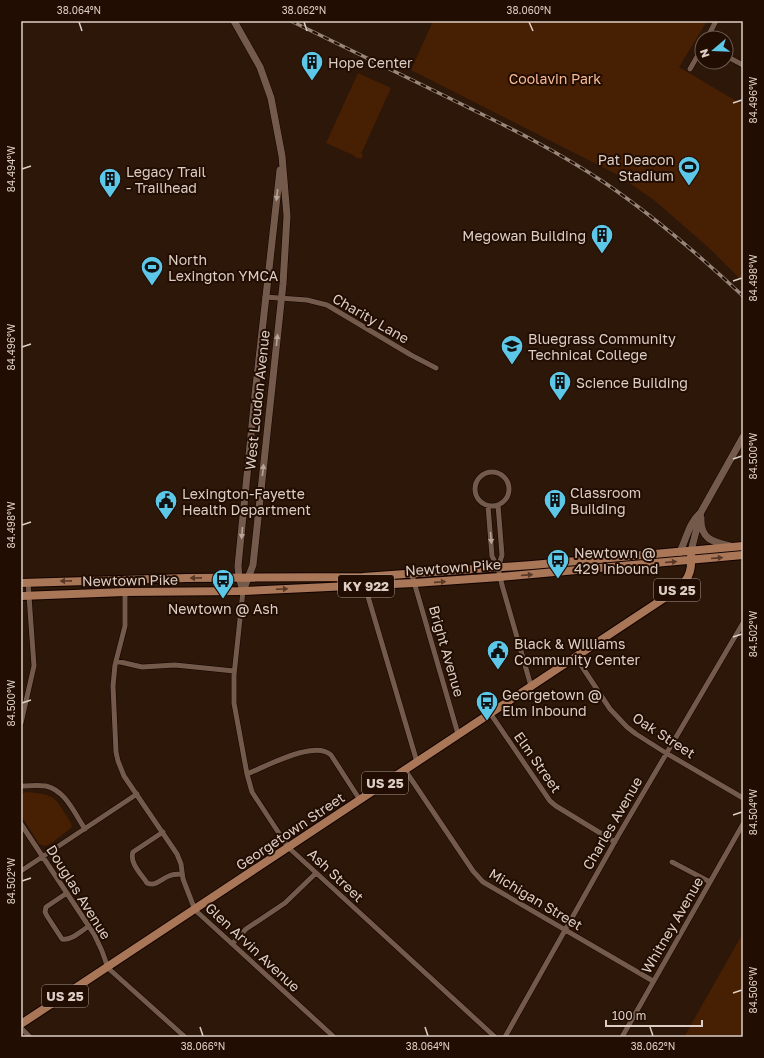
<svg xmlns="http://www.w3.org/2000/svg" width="764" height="1058" viewBox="0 0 764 1058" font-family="'Golos Text',sans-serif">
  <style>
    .green { fill: #471f03 }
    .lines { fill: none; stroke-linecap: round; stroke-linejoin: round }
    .street-casing { stroke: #130300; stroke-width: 6 }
    .secondary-casing { stroke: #130300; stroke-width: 8 }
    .primary-casing { stroke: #130300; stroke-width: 10 }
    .street { stroke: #745a4b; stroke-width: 5 }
    .secondary { stroke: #745a4b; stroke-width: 7 }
    .primary { stroke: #a97657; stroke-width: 8 }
    .rail-casing { stroke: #98867b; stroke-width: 3.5 }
    .rail { stroke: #220d02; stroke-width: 2; stroke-dasharray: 6; stroke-linecap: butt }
    .oneway { fill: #b8a59a }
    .oneway2 { fill: #583724 }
    .ticks { fill: none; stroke: #ddcec5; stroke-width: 1.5 }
    .labels { text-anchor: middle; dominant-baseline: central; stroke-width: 4; stroke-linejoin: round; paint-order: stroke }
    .shield { fill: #220d02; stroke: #a5948a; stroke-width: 1 }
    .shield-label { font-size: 13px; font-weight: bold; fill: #ddcec5 }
    .poi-label { font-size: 14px; fill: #ddcec5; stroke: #220d02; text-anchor: start }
    .park-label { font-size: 14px; fill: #f8ba95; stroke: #220d02 }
    .street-label { font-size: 14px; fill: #ddcec5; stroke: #220d02 }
    .neatline { fill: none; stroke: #ddcec5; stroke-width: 1.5 }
    .ticks-label { font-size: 10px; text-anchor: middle; fill: #ddcec5 }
  </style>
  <rect width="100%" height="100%" fill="#2c1709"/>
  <path class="green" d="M433,21H707L679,67L743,105V282L709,248L654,200L616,174L411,70Z
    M358,73L391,88L361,154L363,155L361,159L355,157V156L326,143Z
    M26,792C57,794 55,798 71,823L72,827L52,843L45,846L39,844L21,815V794Z
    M743,933V1037H684Z"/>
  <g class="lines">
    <g class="street-casing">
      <path id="street" d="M707,38L716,21
        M726,56L743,65
        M690,69L702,48
        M265,297L307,300L327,305L411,355L436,368
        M475 489a17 17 0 1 1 34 0a17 17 0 1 1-34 0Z
        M498,505L502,555L498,568
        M488,506L492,556L498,568L502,585L531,686
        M412,575L458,734
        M364,583L417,762
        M243,591L234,675V703L247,774L252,792L288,847L495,1037
        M125,592V626L115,665L113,686L116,752L118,761L124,776L177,854L181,864L183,879L195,910L334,1037
        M575,656L610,709L627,727L636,734L666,753L743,798
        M116,661L142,667L175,665L234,671
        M490,713L550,801L556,806L615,842
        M21,723L34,666L28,582
        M405,770L473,871L483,882L653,981
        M247,774C265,767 315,739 331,755L360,800
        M21,786C29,786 38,785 46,786C65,790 75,814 85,829
        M21,824L94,934L102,951L108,968L185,1037
        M163,832L133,852C129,862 141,874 147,883C155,887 161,879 169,876C173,874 178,874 182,874
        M672,862L710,882
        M21,871L137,794
        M67,893L46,907L45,912L47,916L62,939C71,941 81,931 89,926
        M232,944L246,929L285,903L316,873
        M21,1028L30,1037
        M505,1037L618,836L743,623
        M622,1037L743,824"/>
    </g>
    <g class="secondary-casing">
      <path id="secondary" d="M234,21L260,67L271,98L282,156L287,216L283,284L253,565L243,591
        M701,518C700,539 713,542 730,546
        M691,551L701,512L743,437
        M680,552C687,537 689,523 701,512
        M243,591L239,577L238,566L255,395L280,170"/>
    </g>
    <g class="primary-casing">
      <path id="primary" d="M21,583L187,578L363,577L532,565L743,546
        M21,596L125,592L243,591L414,583L500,577L743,555
        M21,1024L678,589C691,577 692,568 691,551"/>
    </g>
    <use href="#street" class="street"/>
    <use href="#secondary" class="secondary"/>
    <use href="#primary" class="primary"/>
    <g class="rail-casing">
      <path id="rail" d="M291,21C344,47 398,73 451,99C504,125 556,150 605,183C655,217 699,255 743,296"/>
    </g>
    <use href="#rail" class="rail"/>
  </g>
  <defs><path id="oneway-solid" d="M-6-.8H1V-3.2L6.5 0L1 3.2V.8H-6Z"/></defs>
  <g class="oneway">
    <use href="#oneway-solid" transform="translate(277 195) rotate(97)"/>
    <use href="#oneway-solid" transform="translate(277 340) rotate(-84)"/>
    <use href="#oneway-solid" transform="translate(263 470) rotate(-84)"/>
    <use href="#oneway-solid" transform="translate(242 533) rotate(95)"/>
    <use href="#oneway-solid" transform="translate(491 538) rotate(85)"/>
  </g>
  <g class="oneway2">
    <use href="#oneway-solid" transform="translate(717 558) rotate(-5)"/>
    <use href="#oneway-solid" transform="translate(671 562) rotate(-5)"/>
    <use href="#oneway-solid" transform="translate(527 575) rotate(-5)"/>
    <use href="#oneway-solid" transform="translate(196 578) rotate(179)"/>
    <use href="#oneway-solid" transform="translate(66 581) rotate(179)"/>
    <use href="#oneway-solid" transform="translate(440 582) rotate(-4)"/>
    <use href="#oneway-solid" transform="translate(282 589) rotate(-2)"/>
  </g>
  <path class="ticks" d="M79,22L82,31M304,22L307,31M529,22L533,31M733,103L742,100M22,169L31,166M733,281L742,278M22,347L31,344M733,459L742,456M22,525L31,522M733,637L742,634M22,703L31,700M733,815L742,812M22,881L31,878M733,993L742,990M200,1027L203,1036M425,1027L428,1036M650,1027L653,1036"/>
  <defs>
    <g id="building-pin" transform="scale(1.15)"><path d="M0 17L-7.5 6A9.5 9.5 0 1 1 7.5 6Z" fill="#5dc7e8" stroke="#220d02"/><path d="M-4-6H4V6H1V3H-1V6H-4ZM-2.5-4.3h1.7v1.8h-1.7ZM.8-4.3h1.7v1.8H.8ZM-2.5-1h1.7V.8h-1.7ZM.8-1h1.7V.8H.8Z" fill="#111"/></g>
    <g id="stadium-pin" transform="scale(1.15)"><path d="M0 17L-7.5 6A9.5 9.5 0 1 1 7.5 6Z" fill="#5dc7e8" stroke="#220d02"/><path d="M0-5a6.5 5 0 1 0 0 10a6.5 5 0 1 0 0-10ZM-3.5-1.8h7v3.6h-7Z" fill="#111"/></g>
    <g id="university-pin" transform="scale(1.15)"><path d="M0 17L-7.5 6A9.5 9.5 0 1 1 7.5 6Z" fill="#5dc7e8" stroke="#220d02"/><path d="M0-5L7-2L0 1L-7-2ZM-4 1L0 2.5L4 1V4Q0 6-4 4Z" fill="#111"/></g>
    <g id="civic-pin" transform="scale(1.15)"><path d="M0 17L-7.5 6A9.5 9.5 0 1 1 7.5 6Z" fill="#5dc7e8" stroke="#220d02"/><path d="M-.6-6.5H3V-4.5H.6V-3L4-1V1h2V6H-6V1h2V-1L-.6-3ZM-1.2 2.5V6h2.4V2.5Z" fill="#111"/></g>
    <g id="bus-pin" transform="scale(1.15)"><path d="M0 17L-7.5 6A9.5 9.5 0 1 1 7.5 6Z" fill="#5dc7e8" stroke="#220d02"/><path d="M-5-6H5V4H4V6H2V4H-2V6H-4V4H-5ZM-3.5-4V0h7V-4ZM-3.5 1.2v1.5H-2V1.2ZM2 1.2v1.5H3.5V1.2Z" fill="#111"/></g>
  </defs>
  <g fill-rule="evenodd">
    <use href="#building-pin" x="312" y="62"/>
    <use href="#stadium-pin" x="689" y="167"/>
    <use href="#building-pin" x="110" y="179"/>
    <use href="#building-pin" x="602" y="235"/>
    <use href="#stadium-pin" x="152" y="267"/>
    <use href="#university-pin" x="512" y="346"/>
    <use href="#building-pin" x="560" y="382"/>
    <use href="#building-pin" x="555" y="500"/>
    <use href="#civic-pin" x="166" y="501"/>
    <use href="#bus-pin" x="558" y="560"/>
    <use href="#bus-pin" x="223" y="580"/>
    <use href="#civic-pin" x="498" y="651"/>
    <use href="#bus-pin" x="487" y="702"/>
  </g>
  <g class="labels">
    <g class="shield">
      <rect x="338" y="575" width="56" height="22" rx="3"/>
      <rect x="654" y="579" width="46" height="22" rx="3"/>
      <rect x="362" y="772" width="46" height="22" rx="3"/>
      <rect x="42" y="985" width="46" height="22" rx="3"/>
    </g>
    <g class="shield-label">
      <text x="366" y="586">KY 922</text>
      <text x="677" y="590">US 25</text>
      <text x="385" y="783">US 25</text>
      <text x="65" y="996">US 25</text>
    </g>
    <g class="poi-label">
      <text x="328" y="62">Hope Center</text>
      <text x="674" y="159" text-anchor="end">Pat Deacon<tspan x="674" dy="16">Stadium</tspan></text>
      <text x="126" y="171">Legacy Trail<tspan x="126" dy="16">- Trailhead</tspan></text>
      <text x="586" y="235" text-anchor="end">Megowan Building</text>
      <text x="168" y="259">North<tspan x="168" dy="16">Lexington YMCA</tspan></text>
      <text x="528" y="338">Bluegrass Community<tspan x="528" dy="16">Technical College</tspan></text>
      <text x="576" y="382">Science Building</text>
      <text x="570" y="492">Classroom<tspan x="570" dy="16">Building</tspan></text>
      <text x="182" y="493">Lexington-Fayette<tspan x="182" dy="16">Health Department</tspan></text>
      <text x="574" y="552">Newtown @<tspan x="574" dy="16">429 Inbound</tspan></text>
      <text x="223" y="608" text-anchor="middle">Newtown @ Ash</text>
      <text x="514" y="643">Black &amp; Williams<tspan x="514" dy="16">Community Center</tspan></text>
      <text x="502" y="694">Georgetown @<tspan x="502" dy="16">Elm Inbound</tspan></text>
    </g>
    <g class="park-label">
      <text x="555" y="78">Coolavin Park</text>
    </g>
    <g class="street-label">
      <text transform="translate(371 318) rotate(30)">Charity Lane</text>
      <text transform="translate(257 400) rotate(-84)">West Loudon Avenue</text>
      <text transform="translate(453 567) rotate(-4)">Newtown Pike</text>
      <text transform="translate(130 580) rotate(-1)">Newtown Pike</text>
      <text transform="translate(447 651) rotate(74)">Bright Avenue</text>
      <text transform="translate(664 735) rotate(33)">Oak Street</text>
      <text transform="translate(538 762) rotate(55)">Elm Street</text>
      <text transform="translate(612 823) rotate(-60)">Charles Avenue</text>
      <text transform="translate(290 831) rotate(-34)">Georgetown Street</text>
      <text transform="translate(336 875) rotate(43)">Ash Street</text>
      <text transform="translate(79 892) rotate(58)">Douglas Avenue</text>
      <text transform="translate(536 899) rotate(31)">Michigan Street</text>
      <text transform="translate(672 925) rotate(-60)">Whitney Avenue</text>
      <text transform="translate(253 947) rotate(43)">Glen Arvin Avenue</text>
    </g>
  </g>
  <rect width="764" height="1058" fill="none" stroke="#220d02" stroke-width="44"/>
  <g transform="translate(714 50) rotate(251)"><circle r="19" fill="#220d02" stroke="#6d5a50"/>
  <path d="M0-3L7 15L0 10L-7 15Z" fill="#5dc7e8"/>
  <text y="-6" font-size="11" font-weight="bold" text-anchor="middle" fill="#ddcec5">N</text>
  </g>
  <path d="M606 1020v6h96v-6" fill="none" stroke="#ddcec5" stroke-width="2"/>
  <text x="612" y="1020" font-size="12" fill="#ddcec5" stroke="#220d02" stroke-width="3" paint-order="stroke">100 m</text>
  <rect x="22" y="22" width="720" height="1014" class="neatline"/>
  <g class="ticks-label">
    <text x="79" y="14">38.064°N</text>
    <text x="304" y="14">38.062°N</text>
    <text x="529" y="14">38.060°N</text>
    <text transform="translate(753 100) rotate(-90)" y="4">84.496°W</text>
    <text transform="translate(11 169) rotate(-90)" y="4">84.494°W</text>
    <text transform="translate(753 278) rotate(-90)" y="4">84.498°W</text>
    <text transform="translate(11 347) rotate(-90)" y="4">84.496°W</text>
    <text transform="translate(753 456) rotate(-90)" y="4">84.500°W</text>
    <text transform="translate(11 525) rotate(-90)" y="4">84.498°W</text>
    <text transform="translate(753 634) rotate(-90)" y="4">84.502°W</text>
    <text transform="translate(11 703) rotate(-90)" y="4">84.500°W</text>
    <text transform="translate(753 812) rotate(-90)" y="4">84.504°W</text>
    <text transform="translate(11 881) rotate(-90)" y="4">84.502°W</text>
    <text transform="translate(753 990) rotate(-90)" y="4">84.506°W</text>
    <text x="203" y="1050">38.066°N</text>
    <text x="428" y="1050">38.064°N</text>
    <text x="653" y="1050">38.062°N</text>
  </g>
</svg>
